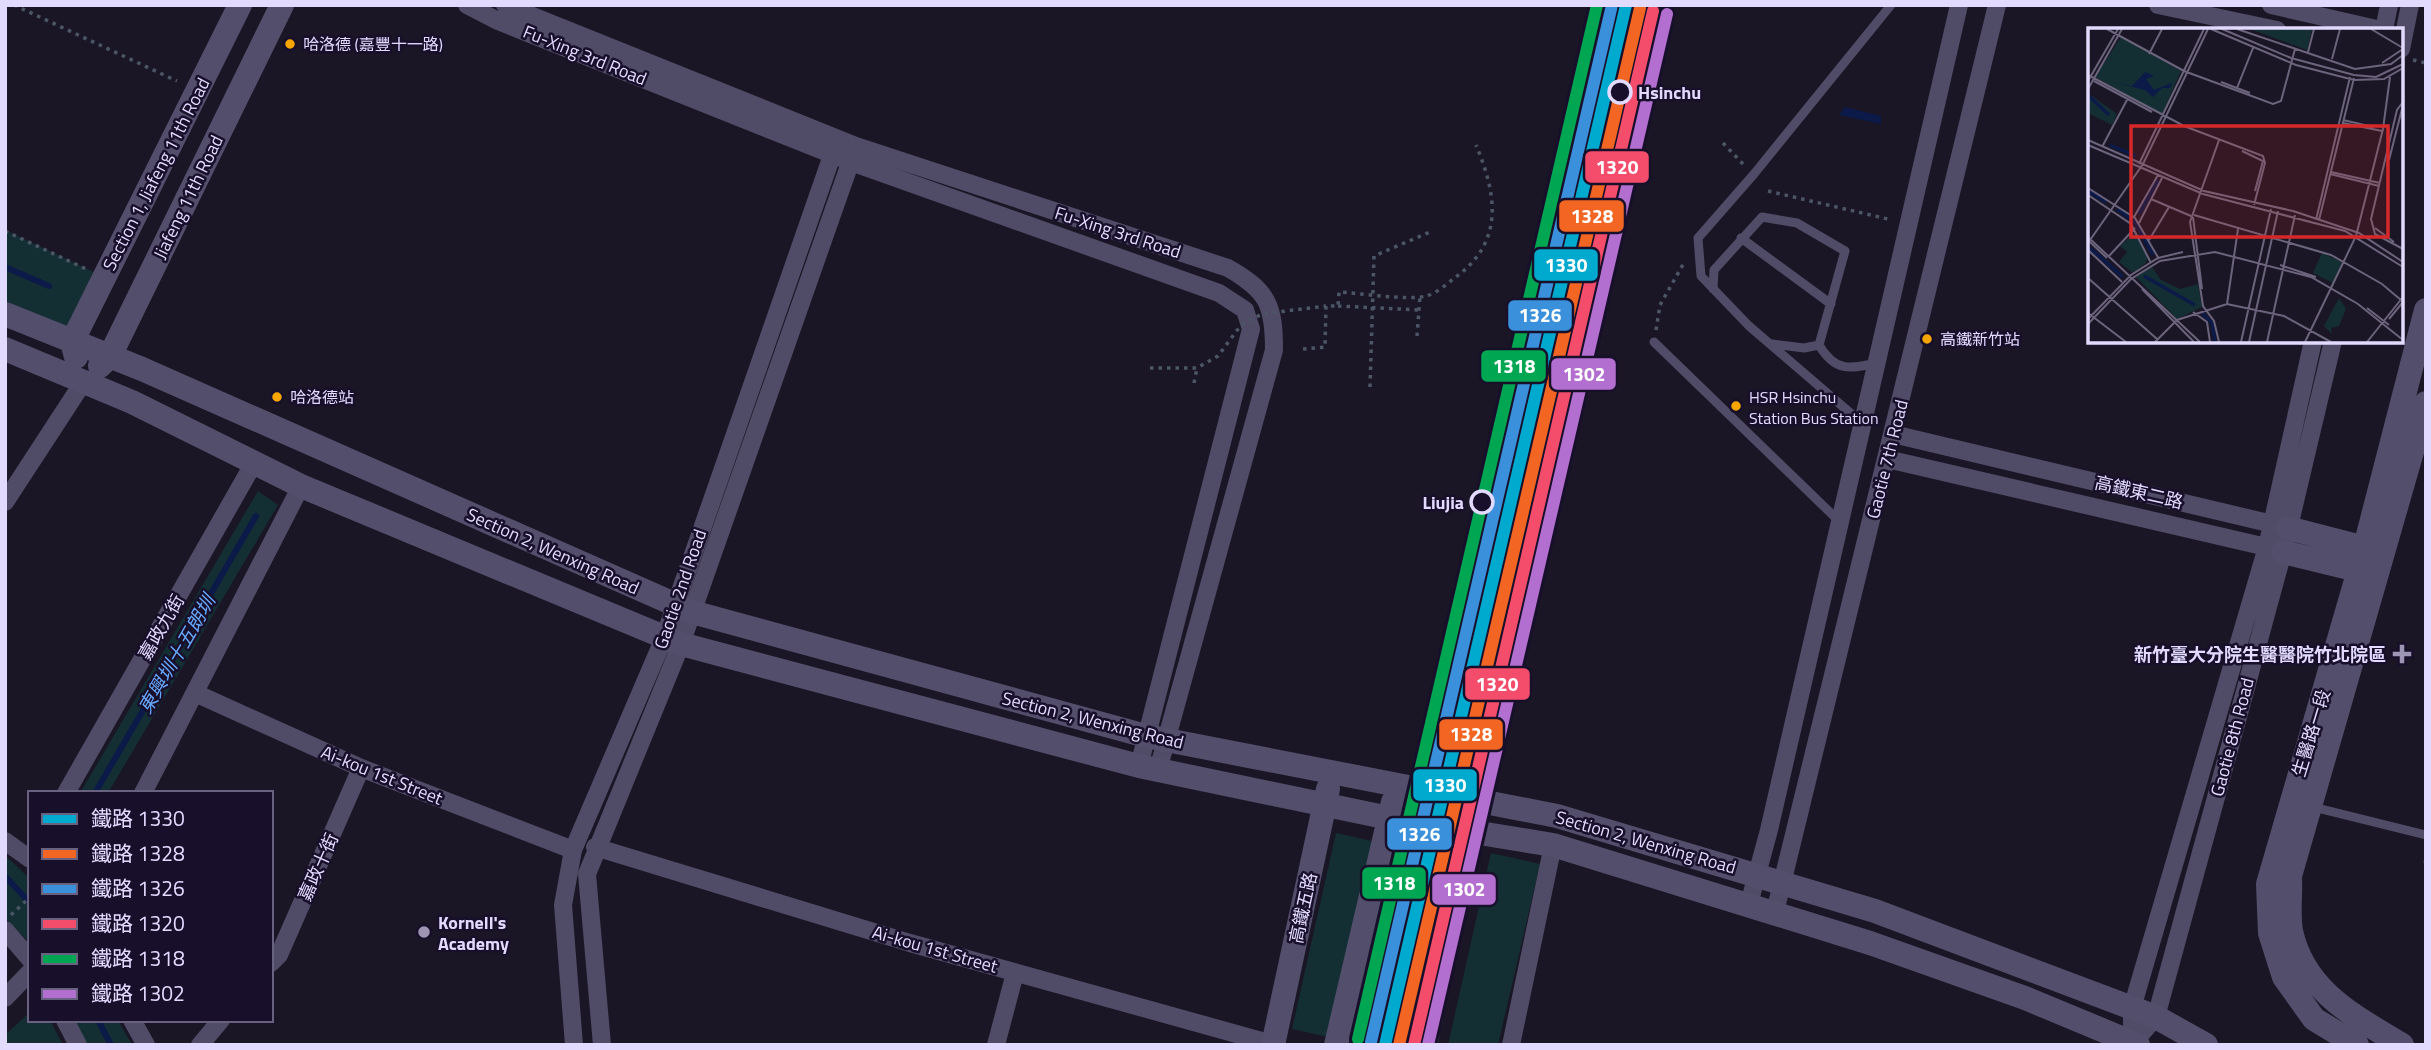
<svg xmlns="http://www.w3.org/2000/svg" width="2431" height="1050" viewBox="0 0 2431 1050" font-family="'Titillium Web','Noto Sans TC',sans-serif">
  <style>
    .green { fill: #142f33 }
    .water { fill: #0b1a48 }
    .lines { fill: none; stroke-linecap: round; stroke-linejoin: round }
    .stream { stroke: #0b1a48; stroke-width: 6 }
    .path { stroke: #4b5666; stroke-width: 3.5; stroke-dasharray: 3.5 5; stroke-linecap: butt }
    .lane { stroke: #504b66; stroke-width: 9 }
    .street { stroke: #504b66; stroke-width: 18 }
    .secondary { stroke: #534e6b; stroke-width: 24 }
    .rail { stroke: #49596f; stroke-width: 5; stroke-dasharray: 10 9; stroke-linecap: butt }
    .path-bridge { stroke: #4b5666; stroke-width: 3.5; stroke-dasharray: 3.5 5; stroke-linecap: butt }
    .rail-1-casing { stroke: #18102b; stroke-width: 18 }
    .rail-2-casing { stroke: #18102b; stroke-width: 18 }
    .rail-3-casing { stroke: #18102b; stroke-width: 18 }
    .rail-4-casing { stroke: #18102b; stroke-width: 18 }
    .rail-5-casing { stroke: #18102b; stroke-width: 18 }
    .rail-6-casing { stroke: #18102b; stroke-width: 18 }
    .rail-1 { stroke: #00a9ce; stroke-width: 12 }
    .rail-2 { stroke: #f26522; stroke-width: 12 }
    .rail-3 { stroke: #3a90db; stroke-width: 12 }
    .rail-4 { stroke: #f44d6c; stroke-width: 12 }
    .rail-5 { stroke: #00a651; stroke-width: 12 }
    .rail-6 { stroke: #b36fd0; stroke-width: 12 }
    .bus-dot { fill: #f7a600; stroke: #18102b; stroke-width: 2.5 }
    .stop-dot { fill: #18102b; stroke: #e2daff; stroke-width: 3.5 }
    .poi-dot { fill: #9c95b3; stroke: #18102b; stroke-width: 2.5 }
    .labels { text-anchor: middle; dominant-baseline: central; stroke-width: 5; stroke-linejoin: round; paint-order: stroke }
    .bus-label { font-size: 16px; fill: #e2daff; stroke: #18102b; text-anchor: start }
    .street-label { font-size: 18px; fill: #e2daff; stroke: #18102b }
    .stop-label { font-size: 18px; font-weight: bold; fill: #e2daff; stroke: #18102b; text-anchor: start }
    .poi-label { font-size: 18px; font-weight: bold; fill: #e2daff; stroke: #18102b; text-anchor: end }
    .water-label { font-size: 19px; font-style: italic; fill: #68a9ff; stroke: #18102b }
    .inset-river { fill: none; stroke: #0b1a48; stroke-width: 3.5 }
    .inset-road { fill: none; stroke: #6b647c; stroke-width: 2 }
    .view { fill: #d62828; fill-opacity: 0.15; stroke: #d62828; stroke-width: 3.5 }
    .inset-edge { fill: none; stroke: #e2daff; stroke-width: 3.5 }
    .line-badge { stroke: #18102b; stroke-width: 2.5 }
    .badge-label { font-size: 19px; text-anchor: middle; font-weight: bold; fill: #fff }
  </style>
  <rect width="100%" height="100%" fill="#1b1625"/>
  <path class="green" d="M5,230L96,273L68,331L5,301Z
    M258,491L278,505L108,793H80Z
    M1336,833L1372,841L1328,1037L1292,1029Z
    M1491,853L1540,864L1498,1045H1448Z
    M5,855L30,879V943L5,918Z
    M30,1012V1020H50L63,1045H5V1035Z
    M74,1020H118L132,1045H87Z"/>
  <path class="water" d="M1845,107L1881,116V124L1839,115Z"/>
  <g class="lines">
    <path class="stream" d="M5,267L49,286
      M95,793L256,516
      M5,876L30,903
      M98,1020L111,1045"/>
    <path class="path" d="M14,5L177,81
      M2413,60L2426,63
      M1723,143L1743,164
      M1768,191L1892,220
      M5,231L86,269
      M1338,306L1419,310
      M1656,330L1660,305L1685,261
      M1417,336L1420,296
      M1303,349L1325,347L1326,306H1338L1339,292C1359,293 1408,301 1426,296C1435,294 1446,285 1453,279C1505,243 1497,195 1476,145
      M1194,383L1197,368
      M1370,387L1374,256L1430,232
      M2425,863L2426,859
      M11,915L30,897"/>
    <path class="lane" d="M1741,238L1831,304
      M1713,289L1714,270L1762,217L1797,223L1845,251L1819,345C1835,372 1849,369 1877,363
      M1654,342L1841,523
      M1772,344L1804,348L1819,345
      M1862,423L1749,326L1701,276L1698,238L1754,174L1891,5
      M2313,807L2426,835"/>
    <path class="street" d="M467,5L498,21L851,162L1219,293L1245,310L1251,329L1139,766
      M505,5L856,146L1228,268C1268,291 1274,305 1274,350L1158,770
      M2158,5L2277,30
      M2271,5L2381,30
      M2384,30L2389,5
      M2401,49L2410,5
      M1893,434L2281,526
      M1887,459L2275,549
      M5,502L84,381
      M195,693L361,768L573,850
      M66,793L255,461
      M143,793L301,486
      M5,841L30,859
      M595,847L910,943L1276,1045
      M1749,904L1769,830L1959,5
      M1775,912L1997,5
      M5,930L30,959
      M271,963L279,955L361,768
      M5,998L30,972
      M65,1020L78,1045
      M132,1020L146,1045
      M2132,1042V1008L2267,547L2313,341
      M200,1045L221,1020
      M574,1045L563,905L573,850L664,638L836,144
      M602,1045L587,874L681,644L854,152
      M996,1045L1015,973
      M1511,1045L1553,845
      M2131,1045L2156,1017L2283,552L2333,341"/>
    <path class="secondary" d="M5,314L142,369L692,612L1146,736L1557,816L1875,911L2156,1017L2206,1045
      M5,349L132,402L301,486L681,644L1139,766L1389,818L1553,845L1870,943L2025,998L2138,1045
      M76,357L72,342L240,5
      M100,366L110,356L282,5
      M2288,528L2381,552
      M2283,552L2374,574
      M1273,1045L1328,789
      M1336,1045L1393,802
      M2357,1045L2314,1019L2284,977L2270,933L2268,884L2359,570L2426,310
      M2402,1045C2354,1016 2304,991 2291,931C2288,914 2291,893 2290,876L2426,403"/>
    <path class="rail" d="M1435,1045L1457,940L1475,808"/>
    <path class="path-bridge" d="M1150,368H1197L1218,356L1241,325L1262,314L1326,306"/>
    <g class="rail-1-casing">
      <path id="rail-1" d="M1385,1045L1626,5"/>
    </g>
    <g class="rail-2-casing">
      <path id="rail-2" d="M1399,1045L1640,8"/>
    </g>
    <g class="rail-3-casing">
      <path id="rail-3" d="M1371,1042L1612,5"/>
    </g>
    <g class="rail-4-casing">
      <path id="rail-4" d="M1414,1045L1653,11"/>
    </g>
    <g class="rail-5-casing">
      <path id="rail-5" d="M1358,1039L1597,5"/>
    </g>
    <g class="rail-6-casing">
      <path id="rail-6" d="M1428,1045L1667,14"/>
    </g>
    <use href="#rail-1" class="rail-1"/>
    <use href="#rail-2" class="rail-2"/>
    <use href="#rail-3" class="rail-3"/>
    <use href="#rail-4" class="rail-4"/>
    <use href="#rail-5" class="rail-5"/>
    <use href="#rail-6" class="rail-6"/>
  </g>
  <g class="bus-dot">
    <circle cx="290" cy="44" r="6"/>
    <circle cx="1927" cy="339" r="6"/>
    <circle cx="277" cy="397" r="6"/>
    <circle cx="1736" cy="406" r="6"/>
  </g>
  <g class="stop-dot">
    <circle cx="1620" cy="92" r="11"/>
    <circle cx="1482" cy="502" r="11"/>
  </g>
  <g class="poi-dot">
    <path d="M2398.5 643.5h7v7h7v7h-7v7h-7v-7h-7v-7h7z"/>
    <circle cx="424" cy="932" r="7"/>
  </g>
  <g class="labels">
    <g class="bus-label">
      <text x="303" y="44">哈洛德 (嘉豐十一路)</text>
      <text x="1940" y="339">高鐵新竹站</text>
      <text x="290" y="397">哈洛德站</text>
      <text x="1749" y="397">HSR Hsinchu<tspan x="1749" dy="21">Station Bus Station</tspan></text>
    </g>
    <g class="street-label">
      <text transform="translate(585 55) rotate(22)">Fu-Xing 3rd Road</text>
      <text transform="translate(156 174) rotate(-63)">Section 1, Jiafeng 11th Road</text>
      <text transform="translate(188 197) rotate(-64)">Jiafeng 11th Road</text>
      <text transform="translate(1118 232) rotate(18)">Fu-Xing 3rd Road</text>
      <text transform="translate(1887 459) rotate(-76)">Gaotie 7th Road</text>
      <text transform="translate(2139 492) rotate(13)">高鐵東二路</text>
      <text transform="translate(553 551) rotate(24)">Section 2, Wenxing Road</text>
      <text transform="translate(680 589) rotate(-71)">Gaotie 2nd Road</text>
      <text transform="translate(161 627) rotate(-60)">嘉政九街</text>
      <text transform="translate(1093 720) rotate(14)">Section 2, Wenxing Road</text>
      <text transform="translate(2311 733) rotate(-73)">生醫路一段</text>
      <text transform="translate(2232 737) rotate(-75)">Gaotie 8th Road</text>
      <text transform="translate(382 775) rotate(22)">Ai-kou 1st Street</text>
      <text transform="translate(1646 842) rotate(16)">Section 2, Wenxing Road</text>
      <text transform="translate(318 867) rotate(-66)">嘉政十街</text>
      <text transform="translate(1303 908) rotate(-78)">高鐵五路</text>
      <text transform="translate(935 949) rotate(16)">Ai-kou 1st Street</text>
    </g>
    <g class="stop-label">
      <text x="1638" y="92">Hsinchu</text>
      <text x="1464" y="502" text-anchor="end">Liujia</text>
    </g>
    <g class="poi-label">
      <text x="2386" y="654">新竹臺大分院生醫醫院竹北院區</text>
      <text x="438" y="922" text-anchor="start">Kornell's<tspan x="438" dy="21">Academy</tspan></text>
    </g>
    <g class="water-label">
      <text transform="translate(176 654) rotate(-60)">東興圳十五朗圳</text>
    </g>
  </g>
  <g transform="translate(2088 28)">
    <rect width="315" height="315" fill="#1b1625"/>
    <path d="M162,1H224L219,22ZM33,9L93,43L74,86L7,49ZM0,65L29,86L24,97L0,85ZM47,204L60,228L58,235L45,245L31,234L39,224L32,218ZM234,225L254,234L245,255L225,245ZM64,239L73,252L92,261L110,256L114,279L89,291L48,249ZM251,270L258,281L251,298L243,300L244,306L236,298Z" fill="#142f33"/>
    <path d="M57,44L66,48L58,51L66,62L84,55L82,60H74L65,69L57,62L25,54L44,58Z" fill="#0b1a48"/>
    <path class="inset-river" d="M1,68L21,87M22,117L48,128M0,163L18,174M29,181L47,194L65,227M51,186L70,152M2,220L35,249M56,248L107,277M114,285L124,295L127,314"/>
    <path class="inset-road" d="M19,1L96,43L185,76L193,73L207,21M123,1L208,37L266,52L296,51L315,40M134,1L203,30L266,47L288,49L315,36M149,1L267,41L303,36L315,27M283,1L315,20M220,24L226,1M61,26L74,1M244,31L252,1M294,35L315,21M0,47L96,98L175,128L177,135L166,177M0,53L30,1M6,53L64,84M133,54L162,65M149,60L165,20M0,61L34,1M315,74L309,82L283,191L287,206L315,221M255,92L285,99M255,95L294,103M0,112L116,163L205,183L271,205L315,234M0,117L115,166L257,203L315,239M14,119L40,70M154,123L175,133L167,163M301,132L315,77M51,136L116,1M243,144L292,155M242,146L291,158M0,160L47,190L71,231M0,167L43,196L63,235M63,171L103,188M106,187L243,227L294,256L313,272M46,189L70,147M105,189L114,261M228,192L262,49M231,192L266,50M51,195L74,150M287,200L306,214M0,209L112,314M61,212L81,179M2,214L19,230M0,215L55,136L120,1M0,222L34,254M21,228L47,200M192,237L228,249M0,250L69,311M54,261L106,314M139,276L150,201M279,280L301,297M105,284L119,294L122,314M0,285L38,314M0,291L43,247L70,230L95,224M301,291L315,274M0,296L43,251L72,233L127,224L223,249L270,276L315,312M67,314L89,292L139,276L196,288L243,314M131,314L126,293L115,278L102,194L131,112M153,314L183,181M161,314L190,183M179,314L207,187M217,314L268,208L295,101L302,49M279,314L315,269"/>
    <path class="view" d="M43,98H300V209H43Z"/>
    <rect width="315" height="315" class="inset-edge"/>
  </g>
  <g class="line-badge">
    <rect x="1584" y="150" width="66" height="34" rx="7" fill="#f44d6c"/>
    <rect x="1558" y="199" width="67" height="34" rx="7" fill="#f26522"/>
    <rect x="1533" y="248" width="66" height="34" rx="7" fill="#00a9ce"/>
    <rect x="1507" y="299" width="66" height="33" rx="7" fill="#3a90db"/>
    <rect x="1480" y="349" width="67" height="34" rx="7" fill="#00a651"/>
    <rect x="1550" y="357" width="67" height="34" rx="7" fill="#b36fd0"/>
    <rect x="1464" y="667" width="67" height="34" rx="7" fill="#f44d6c"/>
    <rect x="1438" y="718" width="66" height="33" rx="7" fill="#f26522"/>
    <rect x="1412" y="768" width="66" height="34" rx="7" fill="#00a9ce"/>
    <rect x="1386" y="817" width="67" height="34" rx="7" fill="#3a90db"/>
    <rect x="1361" y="866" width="66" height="34" rx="7" fill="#00a651"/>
    <rect x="1431" y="873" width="66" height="33" rx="7" fill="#b36fd0"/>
  </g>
  <g class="badge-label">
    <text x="1617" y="174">1320</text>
    <text x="1592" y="223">1328</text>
    <text x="1566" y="272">1330</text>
    <text x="1540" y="322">1326</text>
    <text x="1514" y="373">1318</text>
    <text x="1584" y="381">1302</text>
    <text x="1497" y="691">1320</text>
    <text x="1471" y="741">1328</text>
    <text x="1445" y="792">1330</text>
    <text x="1419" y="841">1326</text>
    <text x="1394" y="890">1318</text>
    <text x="1464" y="896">1302</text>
  </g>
  <rect width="2431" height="1050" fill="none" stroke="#e2daff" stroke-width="14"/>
  <rect x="28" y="791" width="245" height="231" fill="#18102b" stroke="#696180" stroke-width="2"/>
  <rect x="42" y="814" width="35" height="10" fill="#00a9ce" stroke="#696180" stroke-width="2"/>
  <text x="91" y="826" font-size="21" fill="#e2daff">鐵路 1330</text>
  <rect x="42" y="849" width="35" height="10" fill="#f26522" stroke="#696180" stroke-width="2"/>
  <text x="91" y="861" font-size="21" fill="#e2daff">鐵路 1328</text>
  <rect x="42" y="884" width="35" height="10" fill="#3a90db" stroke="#696180" stroke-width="2"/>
  <text x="91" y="896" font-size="21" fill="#e2daff">鐵路 1326</text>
  <rect x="42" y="919" width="35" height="10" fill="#f44d6c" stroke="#696180" stroke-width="2"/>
  <text x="91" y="931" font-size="21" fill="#e2daff">鐵路 1320</text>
  <rect x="42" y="954" width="35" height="10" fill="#00a651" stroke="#696180" stroke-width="2"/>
  <text x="91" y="966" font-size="21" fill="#e2daff">鐵路 1318</text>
  <rect x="42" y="989" width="35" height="10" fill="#b36fd0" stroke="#696180" stroke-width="2"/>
  <text x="91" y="1001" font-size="21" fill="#e2daff">鐵路 1302</text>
</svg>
